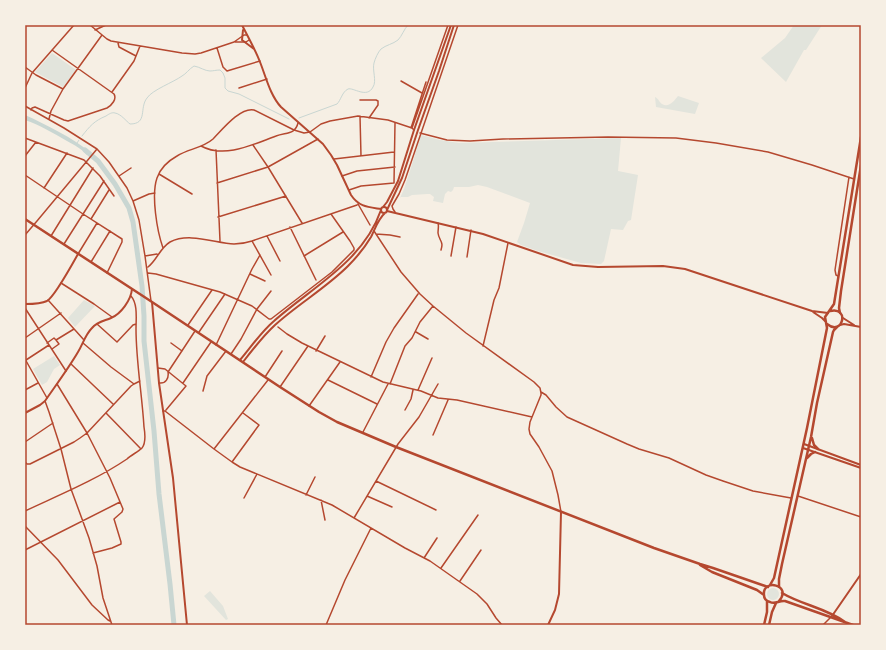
<svg xmlns="http://www.w3.org/2000/svg" width="886" height="650" viewBox="0 0 886 650" font-family="'DejaVu Sans',sans-serif">
  <style>
    .green { fill: #e2e4dc }
    .water { fill: #c9d6d2 }
    .lines { fill: none; stroke-linecap: round; stroke-linejoin: round }
    .stream { stroke: #c9d6d2; stroke-width: 1 }
    .river { stroke: #c9d6d2; stroke-width: 5 }
    .minor { stroke: #b5482f; stroke-width: 1.5 }
    .tertiary { stroke: #b5482f; stroke-width: 2 }
    .secondary { stroke: #b5482f; stroke-width: 2 }
    .primary { stroke: #b5482f; stroke-width: 2.5 }
    .neatline { fill: none; stroke: #b5482f; stroke-width: 1.5 }
  </style>
  <rect width="100%" height="100%" fill="#f6efe4"/>
  <path class="green" d="M794,25H822L806,50H804L786,82L761,58L785,38Z
    M52,53L76,70L63,87L35,72Z
    M678,96L699,103L695,114L656,107L655,97C659,99 659,102 662,104C669,108 674,101 678,96Z
    M421,135L440,140L459,143L621,138L618,171L638,175L631,220L628,221L623,230L611,229L604,261L601,264L581,263L538,251L521,245L517,242L524,223L530,203L487,187L478,185L469,187H454L453,190L451,192L448,191L445,194L443,203L433,201L434,197L430,194H427L412,195L408,197H401L400,198L404,189L409,174Z
    M84,300L95,306L75,327L68,318Z
    M54,356L60,365L54,369L47,382L42,385L33,369Z
    M767 594a6 6 0 1 1 12 0a6 6 0 1 1-12 0Z
    M210,591L223,606L228,619L226,620L204,596Z"/>
  <path class="water" d="M25,115C47,125 71,137 90,152L87,155C82,149 74,145 67,141C53,133 40,125 25,120Z"/>
  <g class="lines">
    <path class="stream" d="M299,118L337,104C341,100 342,92 348,89C353,87 367,99 373,87C377,81 372,70 374,63C375,59 378,52 381,49C386,45 393,44 398,40C402,36 404,29 408,25
      M82,136C90,126 94,121 106,116C109,114 112,112 115,113C121,114 126,121 130,124C148,124 139,108 147,98C152,90 174,82 182,76C186,74 189,69 194,66C200,67 205,71 210,71C213,71 216,70 220,70L223,73L225,78V88L228,91L239,94L289,119
      M77,143L79,140"/>
    <path class="river" d="M85,150L98,161L115,184L129,208L133,222L142,286L144,316V341L154,431L159,494L170,584L174,625"/>
    <path class="minor" d="M90,25L107,39L111,41L182,53L195,54L201,53L234,42L244,35H247
      M95,30L106,25
      M235,42H246L249,40
      M118,43L119,47L136,56
      M217,48L223,67L227,71L260,61
      M25,67L36,75L63,89
      M401,81L422,93
      M25,88L32,73L74,25
      M239,88L267,79
      M112,92L134,61L140,46
      M360,100H376L378,101V105L369,118
      M25,106L64,128L97,149L109,162L127,188L133,201L139,220L145,256L151,301
      M31,110L32,108L35,107L64,120L68,121L107,108C112,105 117,99 114,94L52,50
      M360,116L361,156
      M49,119L51,111L63,89L102,35
      M411,128L426,82
      M412,128L448,25
      M420,133L447,140L470,141L503,139L608,137L676,138L716,143L768,152L812,165L854,179
      M25,138L84,160L100,176L114,196
      M253,145L268,167L302,223
      M201,146C225,159 254,144 276,136C286,132 295,135 298,123
      M216,150L220,241
      M25,156L36,142
      M334,159L394,152
      M159,174L192,194
      M25,175L83,214L122,239V242L107,273
      M119,176L131,168
      M342,176L357,171L395,167
      M217,183L268,167L318,139
      M44,188L67,153
      M349,190L361,186L394,183L395,123
      M133,201L149,194L155,193
      M358,204L370,225
      M395,212L393,209L392,206L399,194L405,180L458,25
      M218,217L286,196
      M91,219L109,190
      M438,223C439,226 438,229 438,233C439,241 444,241 441,250
      M290,227L316,280
      M374,231L401,272L420,294L433,306L466,333L534,382L540,388L541,393V395L530,422L529,429L530,434L539,447L552,471L558,495L561,512
      M376,234L390,235L400,237
      M25,235L37,221L97,149
      M51,236L93,168
      M267,236L280,261
      M252,241L271,275
      M64,244L104,181
      M163,248C157,231 151,195 157,178C160,169 168,161 177,156C188,149 203,148 213,139C222,130 240,107 254,110L294,130L304,133L310,132L321,124L330,121L358,116L388,120L412,128L414,130
      M78,254L97,223
      M145,256L157,254
      M304,256L343,232
      M451,256L456,227
      M467,257L471,230
      M91,262L110,231
      M148,267C157,260 160,248 170,242C189,232 215,243 234,244C241,244 246,243 252,241L357,205
      M148,273L156,274L220,292L252,306L269,319H271L332,272L354,250V248L350,241L331,214
      M250,274L265,281
      M838,276L836,275L835,270L849,177
      M61,283L94,304L112,317
      M48,300L84,340
      M25,308L66,371
      M97,324L117,342L133,325L136,324
      M188,325L212,290
      M278,327L287,334L302,343L383,382L421,391L438,398L457,400L532,417
      M199,332L225,294
      M416,332L428,339
      M25,338L61,313
      M47,343L54,338L56,340L74,329
      M83,343L111,367L134,384
      M171,343L182,351
      M216,345L252,269L260,255
      M483,346L494,300L499,288L508,243
      M52,349L59,344L56,340
      M316,351L325,336
      M231,354L241,339L257,309L271,291
      M25,359L47,398
      M26,360L49,345
      M71,364L113,404
      M158,368L165,369L186,386L166,410
      M265,377L282,351
      M371,377L386,342L394,328L418,294
      M328,380L377,404
      M159,383C166,384 169,378 168,372L195,331
      M183,383L211,342
      M57,384L87,433L110,478L123,509L122,512L114,519L121,542V544L112,548L93,553
      M390,384L405,346L412,338L420,322L433,306
      M280,387L308,346
      M25,390L38,383
      M418,390L432,358
      M203,391L207,376L226,351
      M541,392L546,395L556,407L567,417L627,444L639,449L669,458L706,475L723,481L753,491L791,498
      M45,401L49,412L61,449L71,489L89,538L97,566L103,598L112,625
      M309,406L340,362
      M405,410L411,399L413,390
      M163,411H165L214,449L232,462L240,467L332,505L405,548L430,561L477,594L487,604L496,618L502,625
      M106,413L141,449
      M363,432L388,384
      M433,435L448,400
      M25,442L53,423
      M214,449L268,380
      M25,462L27,464H30L74,442L80,438L87,433L131,386L134,384L140,381
      M232,462L259,425L243,413
      M376,481L436,510
      M306,495L315,477
      M367,496L392,507
      M798,496L861,517
      M244,498L257,474
      M321,500L325,520
      M25,511C59,495 96,480 127,459C131,455 138,452 142,448C146,443 145,433 144,427C142,394 136,361 136,329C136,319 138,304 131,296
      M354,518L398,444L419,417L438,384
      M25,526L58,560L92,605L108,620L110,621
      M25,550L120,502
      M424,558L437,538
      M441,568L478,515
      M460,581L481,550
      M326,625L345,580L371,528
      M823,625L830,618"/>
    <path class="tertiary" d="M242,25C248,37 255,49 260,62C266,77 270,95 281,107L323,144L331,155L337,165L351,195C359,207 368,207 381,209
      M243,30L242,40L254,49
      M387,211L483,234L573,265L598,267L663,266L685,269L812,311L828,313
      M25,304C32,304 41,304 47,301C54,297 73,263 78,254
      M813,312L822,318L825,321
      M843,318L854,325
      M840,325L844,324L861,327
      M25,413L40,405L45,401C56,385 68,369 78,352C83,344 85,335 92,328C97,322 104,321 111,318C121,314 131,300 132,289
      M804,444L861,465
      M803,448L861,468
      M832,616L861,574
      M548,625L555,610L559,594L561,512"/>
    <path class="secondary" d="M381 210a3 3 0 1 1 6 0a3 3 0 1 1-6 0Z
      M383,207L387,202L398,181L414,130L451,25
      M387,210L402,178L418,130L439,71L454,25
      M152,302L159,383L173,478L187,625
      M240,360C251,347 261,332 274,321C312,287 363,262 381,210
      M243,362C253,349 263,336 275,325C298,304 326,288 348,266C357,257 365,247 371,237C375,229 378,219 385,213"/>
    <path class="primary" d="M25,219L149,300L280,387L319,412L337,422L396,447L654,548L700,564L713,568L742,578L768,587
      M840,313L839,308L841,291L861,165
      M827,324C843,337 850,306 830,311
      M812,438L814,445L818,449
      M807,458L811,454L815,452
      M700,565L712,572L757,590L764,595
      M770,585L774,578L807,428L827,328L825,317L834,304L861,137
      M779,587V579L782,564L811,437L817,403L833,332L834,330L837,327
      M782,593C802,605 826,608 845,622
      M779,601C793,585 762,578 764,595C764,598 766,601 770,602C775,605 779,600 785,601L853,625
      M764,625L767,612V601
      M769,625L772,612L776,603"/>
  </g>
  <rect width="886" height="650" fill="none" stroke="#f6efe4" stroke-width="52"/>
  <rect x="26" y="26" width="834" height="598" class="neatline"/>
</svg>
